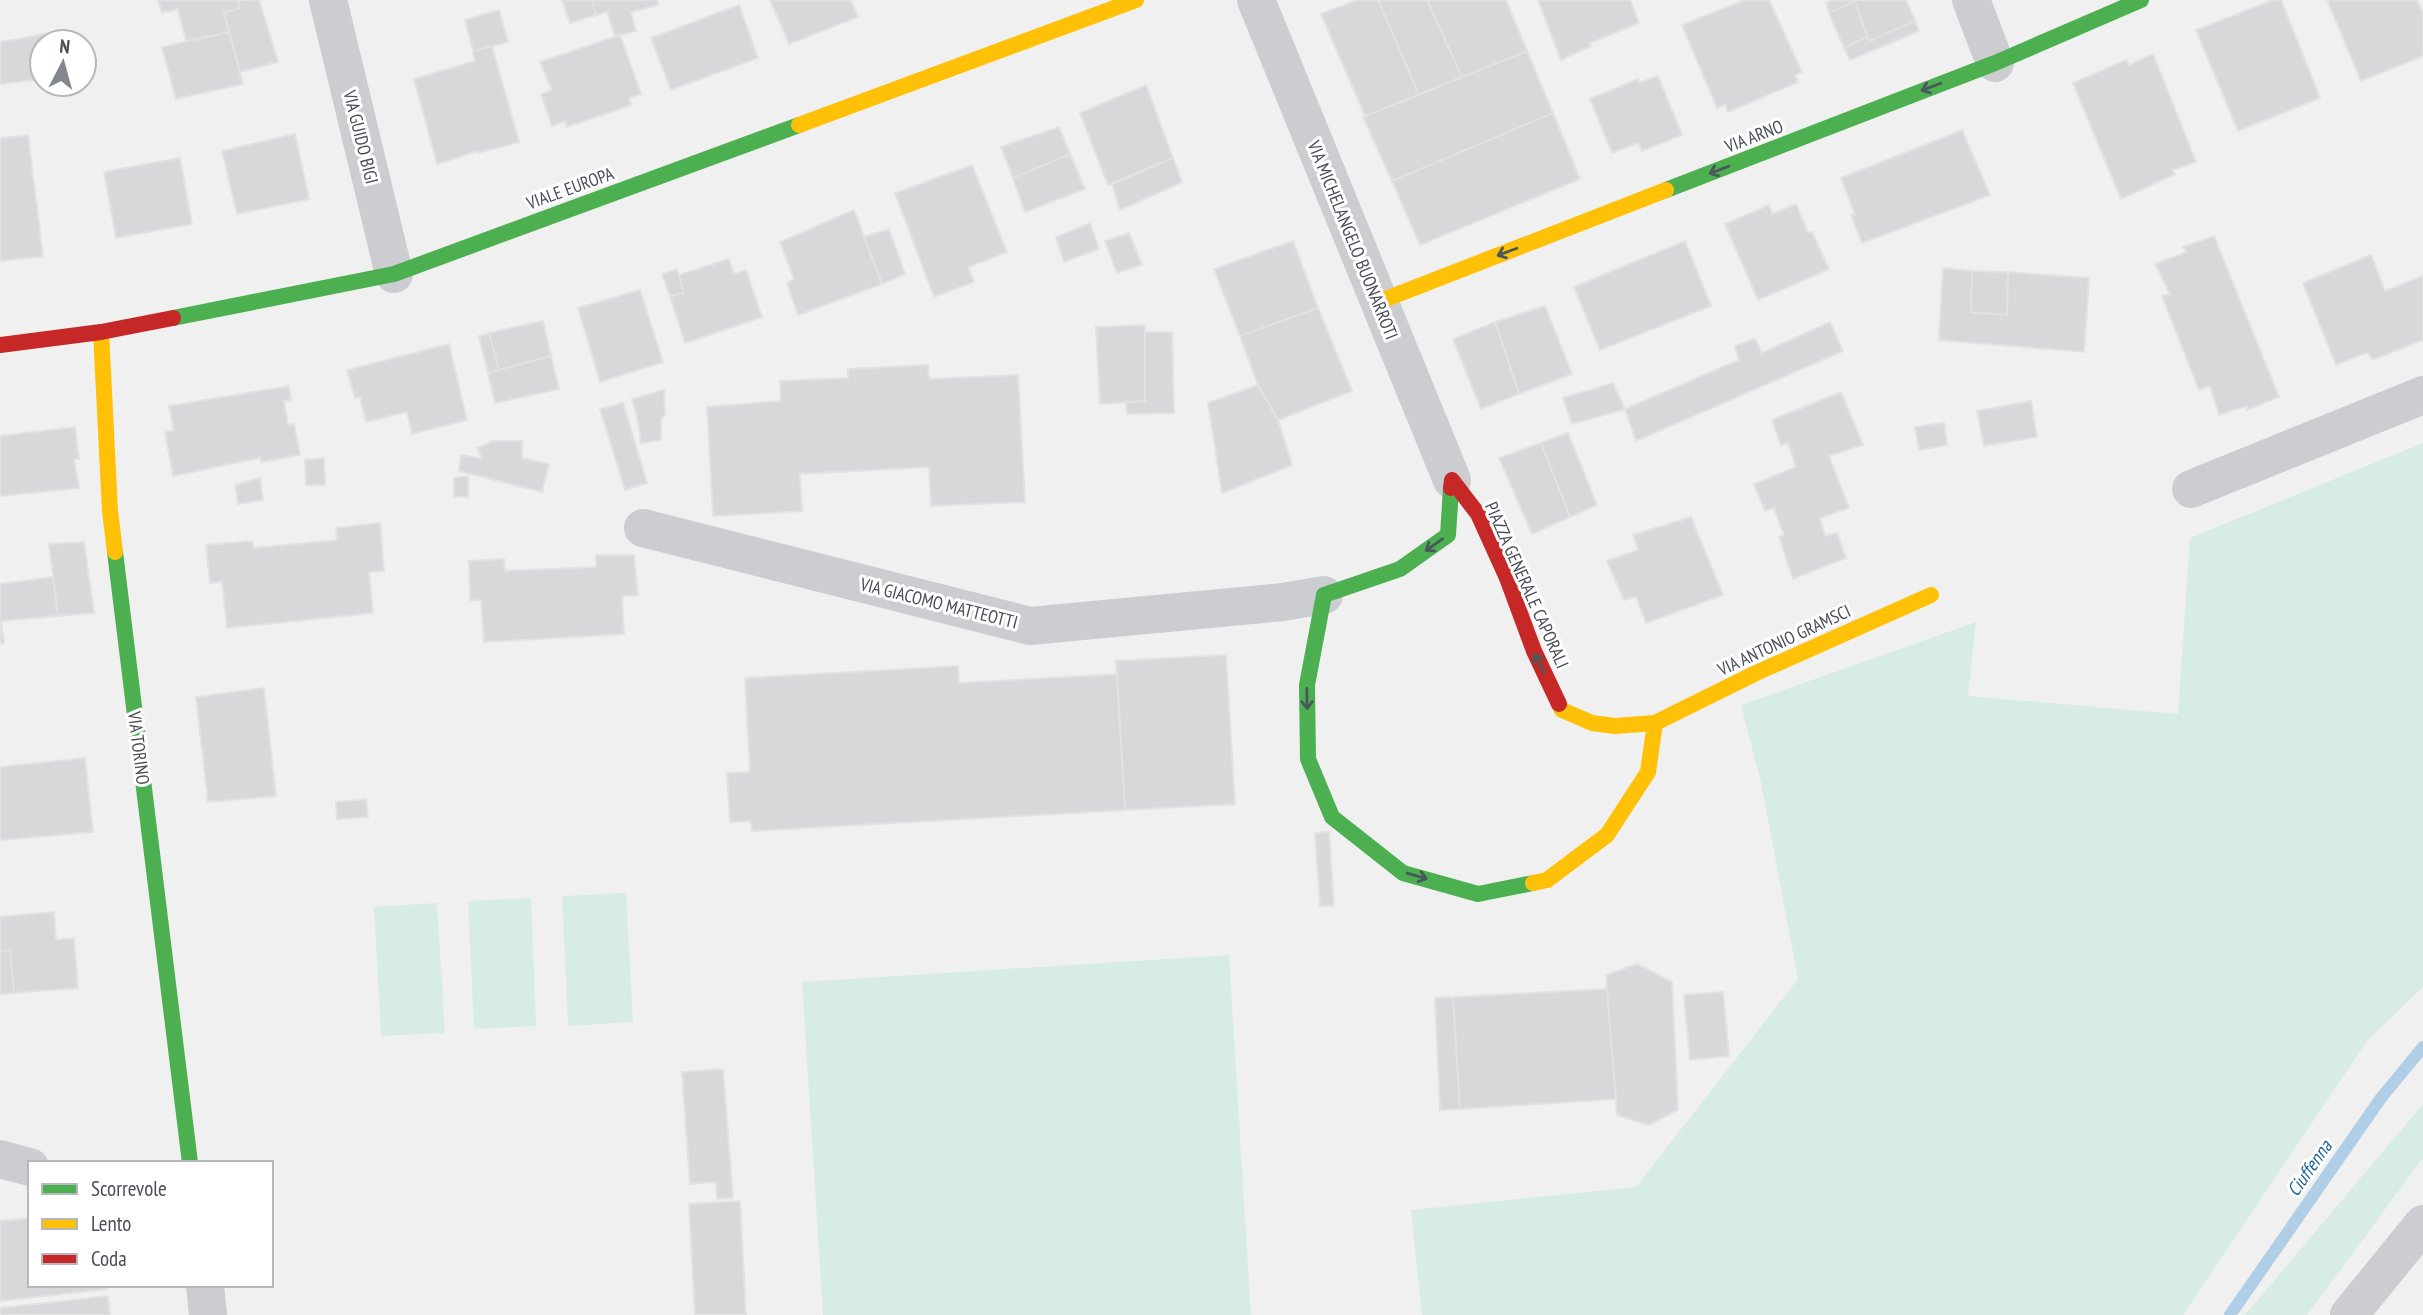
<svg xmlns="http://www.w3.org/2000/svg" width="2423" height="1315" viewBox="0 0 2423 1315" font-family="'PT Sans Narrow',sans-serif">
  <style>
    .green { fill: #d7ede4 }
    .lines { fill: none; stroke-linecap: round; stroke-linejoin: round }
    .stream { stroke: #b0cee6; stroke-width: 12 }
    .building { fill: #d7d8da; stroke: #e2e2e2; stroke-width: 2 }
    .street { stroke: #cccdd0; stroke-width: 38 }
    .fast { stroke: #4caf50; stroke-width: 16 }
    .slow { stroke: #ffc107; stroke-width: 16 }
    .jam { stroke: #c62828; stroke-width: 16 }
    .oneway { stroke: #495859 }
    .labels { text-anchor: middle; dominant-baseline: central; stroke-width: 6; stroke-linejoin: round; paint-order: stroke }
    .street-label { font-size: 18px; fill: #494e5a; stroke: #fff }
    .water-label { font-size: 19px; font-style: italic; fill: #1d6399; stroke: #fff }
  </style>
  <rect width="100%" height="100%" fill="#f0f0f0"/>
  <path class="green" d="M2423,443V987L2367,1041L2183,1315H1422L1411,1210L1636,1187L1798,979L1761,783L1741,705L1976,622L1968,696L2178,714L2190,538Z
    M626,893L633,1022L568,1026L562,896Z
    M531,898L536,1026L474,1029L468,901Z
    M437,903L445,1033L381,1036L374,907Z
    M1229,955L1251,1315H823L802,982Z
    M2423,1104V1158L2307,1315H2245Z"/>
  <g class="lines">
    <path class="stream" d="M2230,1315L2381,1098L2423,1047"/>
  </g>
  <path class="building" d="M158,0H238L240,8L224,13L229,32L186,41L178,9L162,13Z
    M238,0H259L278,62L240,72L224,13L240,8Z
    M562,0H592L596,15L570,23Z
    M592,0H658V5L631,12L636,31L615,36L607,12L596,15Z
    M770,0H851L858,17L789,44Z
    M1357,0H1378L1419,95L1365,116L1321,14Z
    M1378,0H1427L1462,77L1419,95Z
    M1427,0H1506L1527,51L1462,77Z
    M1538,0H1630L1639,23L1590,43L1591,46L1561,60Z
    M1745,0H1769L1802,72L1795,75L1798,82L1728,112L1725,104L1717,108L1682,25Z
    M1832,0H1854L1855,1L1829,13L1826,3Z
    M1857,0H1906L1915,21L1869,41L1855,1Z
    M2273,0H2281L2320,98L2238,131L2196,30Z
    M2327,0H2417L2423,14V56L2361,81Z
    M1855,1L1867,37L1844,48L1829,13Z
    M739,5L758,58L671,90L651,38Z
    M499,10L508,42L473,51L465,20Z
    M1915,21L1919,31L1850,60L1844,48L1867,37L1869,41Z
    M229,32L243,84L176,99L162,47Z
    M45,34V42H42V79L0,84V42Z
    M620,35L641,94L629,98L631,105L567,127L565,121L552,126L541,94L552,90L540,62Z
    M492,46L519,142L478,153V151L437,164L414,79L475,61L473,51Z
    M1527,51L1553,113L1392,181L1363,117Z
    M2153,54L2196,162L2172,170L2175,174L2121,199L2073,83L2126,60L2129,65Z
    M1658,76L1682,135L1642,151L1638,143L1612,153L1590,99L1638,79L1639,83Z
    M1146,85L1173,158L1108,185L1080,113Z
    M1553,113L1580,179L1420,245L1392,181Z
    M1059,127L1070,154L1013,178L1001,147Z
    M1962,130L1990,195L1862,243L1851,215L1855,214L1841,178Z
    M295,134L309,199L237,214L222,151Z
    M28,135L43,256L0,261V138Z
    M1070,154L1085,189L1025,212L1013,178Z
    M180,158L192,224L116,238L104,172Z
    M1173,158L1182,182L1120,210L1112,184Z
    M972,165L1007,252L968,267L974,282L934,297L895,193Z
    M1796,204L1808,233L1812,232L1829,269L1758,300L1725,224L1769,205L1772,214Z
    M854,210L882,284L798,315L787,283L794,279L780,242Z
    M1090,223L1099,249L1064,262L1056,237Z
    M889,229L905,274L882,284L864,237Z
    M1129,233L1142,265L1117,273L1105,241Z
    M2214,236L2279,397L2247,410V406L2219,415L2210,386L2199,390L2162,296L2170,294L2155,264L2187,252L2183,247Z
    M1293,241L1318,308L1240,336L1214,269Z
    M1685,241L1711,306L1600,350L1574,287Z
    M2371,255L2385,291L2423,276V340L2372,360L2368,352L2336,365L2303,283Z
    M729,259L734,274L746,270L762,317L685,343L670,296L684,293L679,275Z
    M1943,268L1972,271L1971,312L2007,315L2008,272L2089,278L2084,352L1939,340Z
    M677,269L684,293L670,296L662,274Z
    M1972,271L2008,272L2007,315L1971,312Z
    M640,290L663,362L600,382L578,308Z
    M1545,306L1572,374L1519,394L1495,322Z
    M1318,308L1352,391L1278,420L1258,385L1240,336Z
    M543,321L551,356L499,370L489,333Z
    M1495,322L1519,394L1481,409L1453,339Z
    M1830,322L1843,351L1636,441L1625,409L1739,360L1735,346L1755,339L1762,353Z
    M1145,325V401L1100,404L1096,327Z
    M1145,332H1172L1174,413L1127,414L1126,402L1145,401Z
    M489,333L499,370L488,373L479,336Z
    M449,344L467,420L412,434L407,412L366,422L360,397L355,398L347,370Z
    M551,356L559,389L495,403L488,373Z
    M928,365L929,379L1018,375L1025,502L931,506L929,467L800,474L802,511L713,516L707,407L781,401L780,381L848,378V369Z
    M1613,383L1625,409L1572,424L1563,398Z
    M1258,385L1278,420L1292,465L1222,493L1208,403Z
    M289,386L291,400L284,401L288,425L294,424L300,455L261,462L260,458L173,476L165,432L174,430L169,406Z
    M664,390L665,415L661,419V440L641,443L638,421L632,399Z
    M1841,392L1863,445L1829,456L1849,508L1820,518L1825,536L1837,533L1846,558L1793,579L1779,537L1784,535L1774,508L1765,511L1754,484L1796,467L1788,443L1781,445L1772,420Z
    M2031,401L2037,437L1984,446L1977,411Z
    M623,403L647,483L625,490L600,409Z
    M1944,423L1947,445L1919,450L1915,427Z
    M75,427L79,459H74L79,488L0,496V436Z
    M1568,433L1597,505L1570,517L1541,443Z
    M493,441H522V458L549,464L542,492L459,471L461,455L482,459L477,448Z
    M1541,443L1570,517L1532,534L1499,458Z
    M324,458L325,485H306L305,460Z
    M468,476V497H454V478Z
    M260,478L263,500L238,504L235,485Z
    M1691,517L1723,595L1646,623L1636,597L1624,600L1607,561L1638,550L1633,535Z
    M380,523L384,571L369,572L373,613L227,628L222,582L210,583L206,545L252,541L253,548L337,540L336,528Z
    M84,542L94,613L58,616L49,544Z
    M596,555H634L638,595L622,596L624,634L484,642L481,600L470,601L469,561L504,559L505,571L596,567Z
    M53,577L58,616L1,621L4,643L0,644V584Z
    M1226,655L1235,804L1125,810L1116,661Z
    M958,666L959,683L1117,674L1125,810L752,831L751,821L730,822L727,773L750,772L745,678Z
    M264,688L276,796L208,802L196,697Z
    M85,758L93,832L0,840V767Z
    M366,799L368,817L337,819L336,802Z
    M1329,832L1334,906H1320L1315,833Z
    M54,912L56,940L74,938L78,988L14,993L10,950L0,951V917Z
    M10,950L14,993L0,994V951Z
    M1637,964L1672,982L1678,1110L1649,1125L1617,1115L1607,989L1606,975Z
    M1607,989L1616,1099L1460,1109L1453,997Z
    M1723,992L1729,1056L1690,1060L1684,995Z
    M1453,997L1460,1109L1440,1110L1435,998Z
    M723,1069L733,1198L717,1199L716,1182L690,1184L682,1072Z
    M740,1201L746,1315H695L689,1204Z
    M30,1218V1285H107V1289L0,1301V1221Z
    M108,1296L110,1315H0V1308Z"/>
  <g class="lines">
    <path class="street" d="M328,0L394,274
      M1256,0L1452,480
      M1971,0L1995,63
      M2191,489L2423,395
      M643,528L1030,626L1283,602L1324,595
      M0,1159L30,1167
      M205,1285L208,1315
      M2349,1315L2423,1224"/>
    <path class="fast" d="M1666,190L1995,63L2141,0
      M173,318L394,274L799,125
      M1451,488L1448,535L1400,569L1324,595L1307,685L1308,759L1332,817L1403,873L1478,894L1533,883
      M115,552L190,1163"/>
    <path class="slow" d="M799,125L1136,0
      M1378,302L1666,190
      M101,332L110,511L115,552
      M1559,704L1562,710L1592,723L1615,726L1655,723L1756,673L1931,595
      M1533,883L1547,880L1607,835L1648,772L1655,723"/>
    <path class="jam" d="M0,345L101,332L173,318
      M1451,488L1452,480L1478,514L1507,578L1534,651L1559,704"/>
  </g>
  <defs><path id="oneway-shaft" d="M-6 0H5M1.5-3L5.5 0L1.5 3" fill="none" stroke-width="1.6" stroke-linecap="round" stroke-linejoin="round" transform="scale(1.75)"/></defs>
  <g class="oneway">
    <use href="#oneway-shaft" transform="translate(1931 87) rotate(159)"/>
    <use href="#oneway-shaft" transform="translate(1719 170) rotate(159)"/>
    <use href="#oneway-shaft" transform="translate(1507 252) rotate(159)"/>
    <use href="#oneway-shaft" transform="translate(1434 545) rotate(145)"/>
    <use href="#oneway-shaft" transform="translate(1539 663) rotate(-115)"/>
    <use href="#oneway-shaft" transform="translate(1307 699) rotate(89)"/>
    <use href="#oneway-shaft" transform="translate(1417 876) rotate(16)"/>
  </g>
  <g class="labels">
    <g class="street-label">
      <text transform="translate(1754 136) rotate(-21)">VIA ARNO</text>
      <text transform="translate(361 137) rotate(76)">VIA GUIDO BIGI</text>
      <text transform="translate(570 188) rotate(-20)">VIALE EUROPA</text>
      <text transform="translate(1353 240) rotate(68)">VIA MICHELANGELO BUONARROTI</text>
      <text transform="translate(1527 585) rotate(66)">PIAZZA GENERALE CAPORALI</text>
      <text transform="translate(939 603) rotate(14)">VIA GIACOMO MATTEOTTI</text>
      <text transform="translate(1784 640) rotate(-25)">VIA ANTONIO GRAMSCI</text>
      <text transform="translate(139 748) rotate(83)">VIA TORINO</text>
    </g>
    <g class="water-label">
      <text transform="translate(2309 1168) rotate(-55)">Ciuffenna</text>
    </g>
  </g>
  <rect x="28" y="1161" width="245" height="126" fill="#ffffff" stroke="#b6b8bd" stroke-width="2"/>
  <rect x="42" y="1184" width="35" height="10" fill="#4caf50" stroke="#b6b8bd" stroke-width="2"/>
  <text x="91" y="1196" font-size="21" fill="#494e5a">Scorrevole</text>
  <rect x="42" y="1219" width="35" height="10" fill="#ffc107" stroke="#b6b8bd" stroke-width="2"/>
  <text x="91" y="1231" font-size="21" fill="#494e5a">Lento</text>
  <rect x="42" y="1254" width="35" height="10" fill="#c62828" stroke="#b6b8bd" stroke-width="2"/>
  <text x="91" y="1266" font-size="21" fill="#494e5a">Coda</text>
  <g transform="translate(63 63) rotate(6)"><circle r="33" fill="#ffffff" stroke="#b6b8bd" stroke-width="2"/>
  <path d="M0-5L12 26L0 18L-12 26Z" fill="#83878e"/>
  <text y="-10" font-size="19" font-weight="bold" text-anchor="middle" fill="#494e5a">N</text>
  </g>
</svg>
